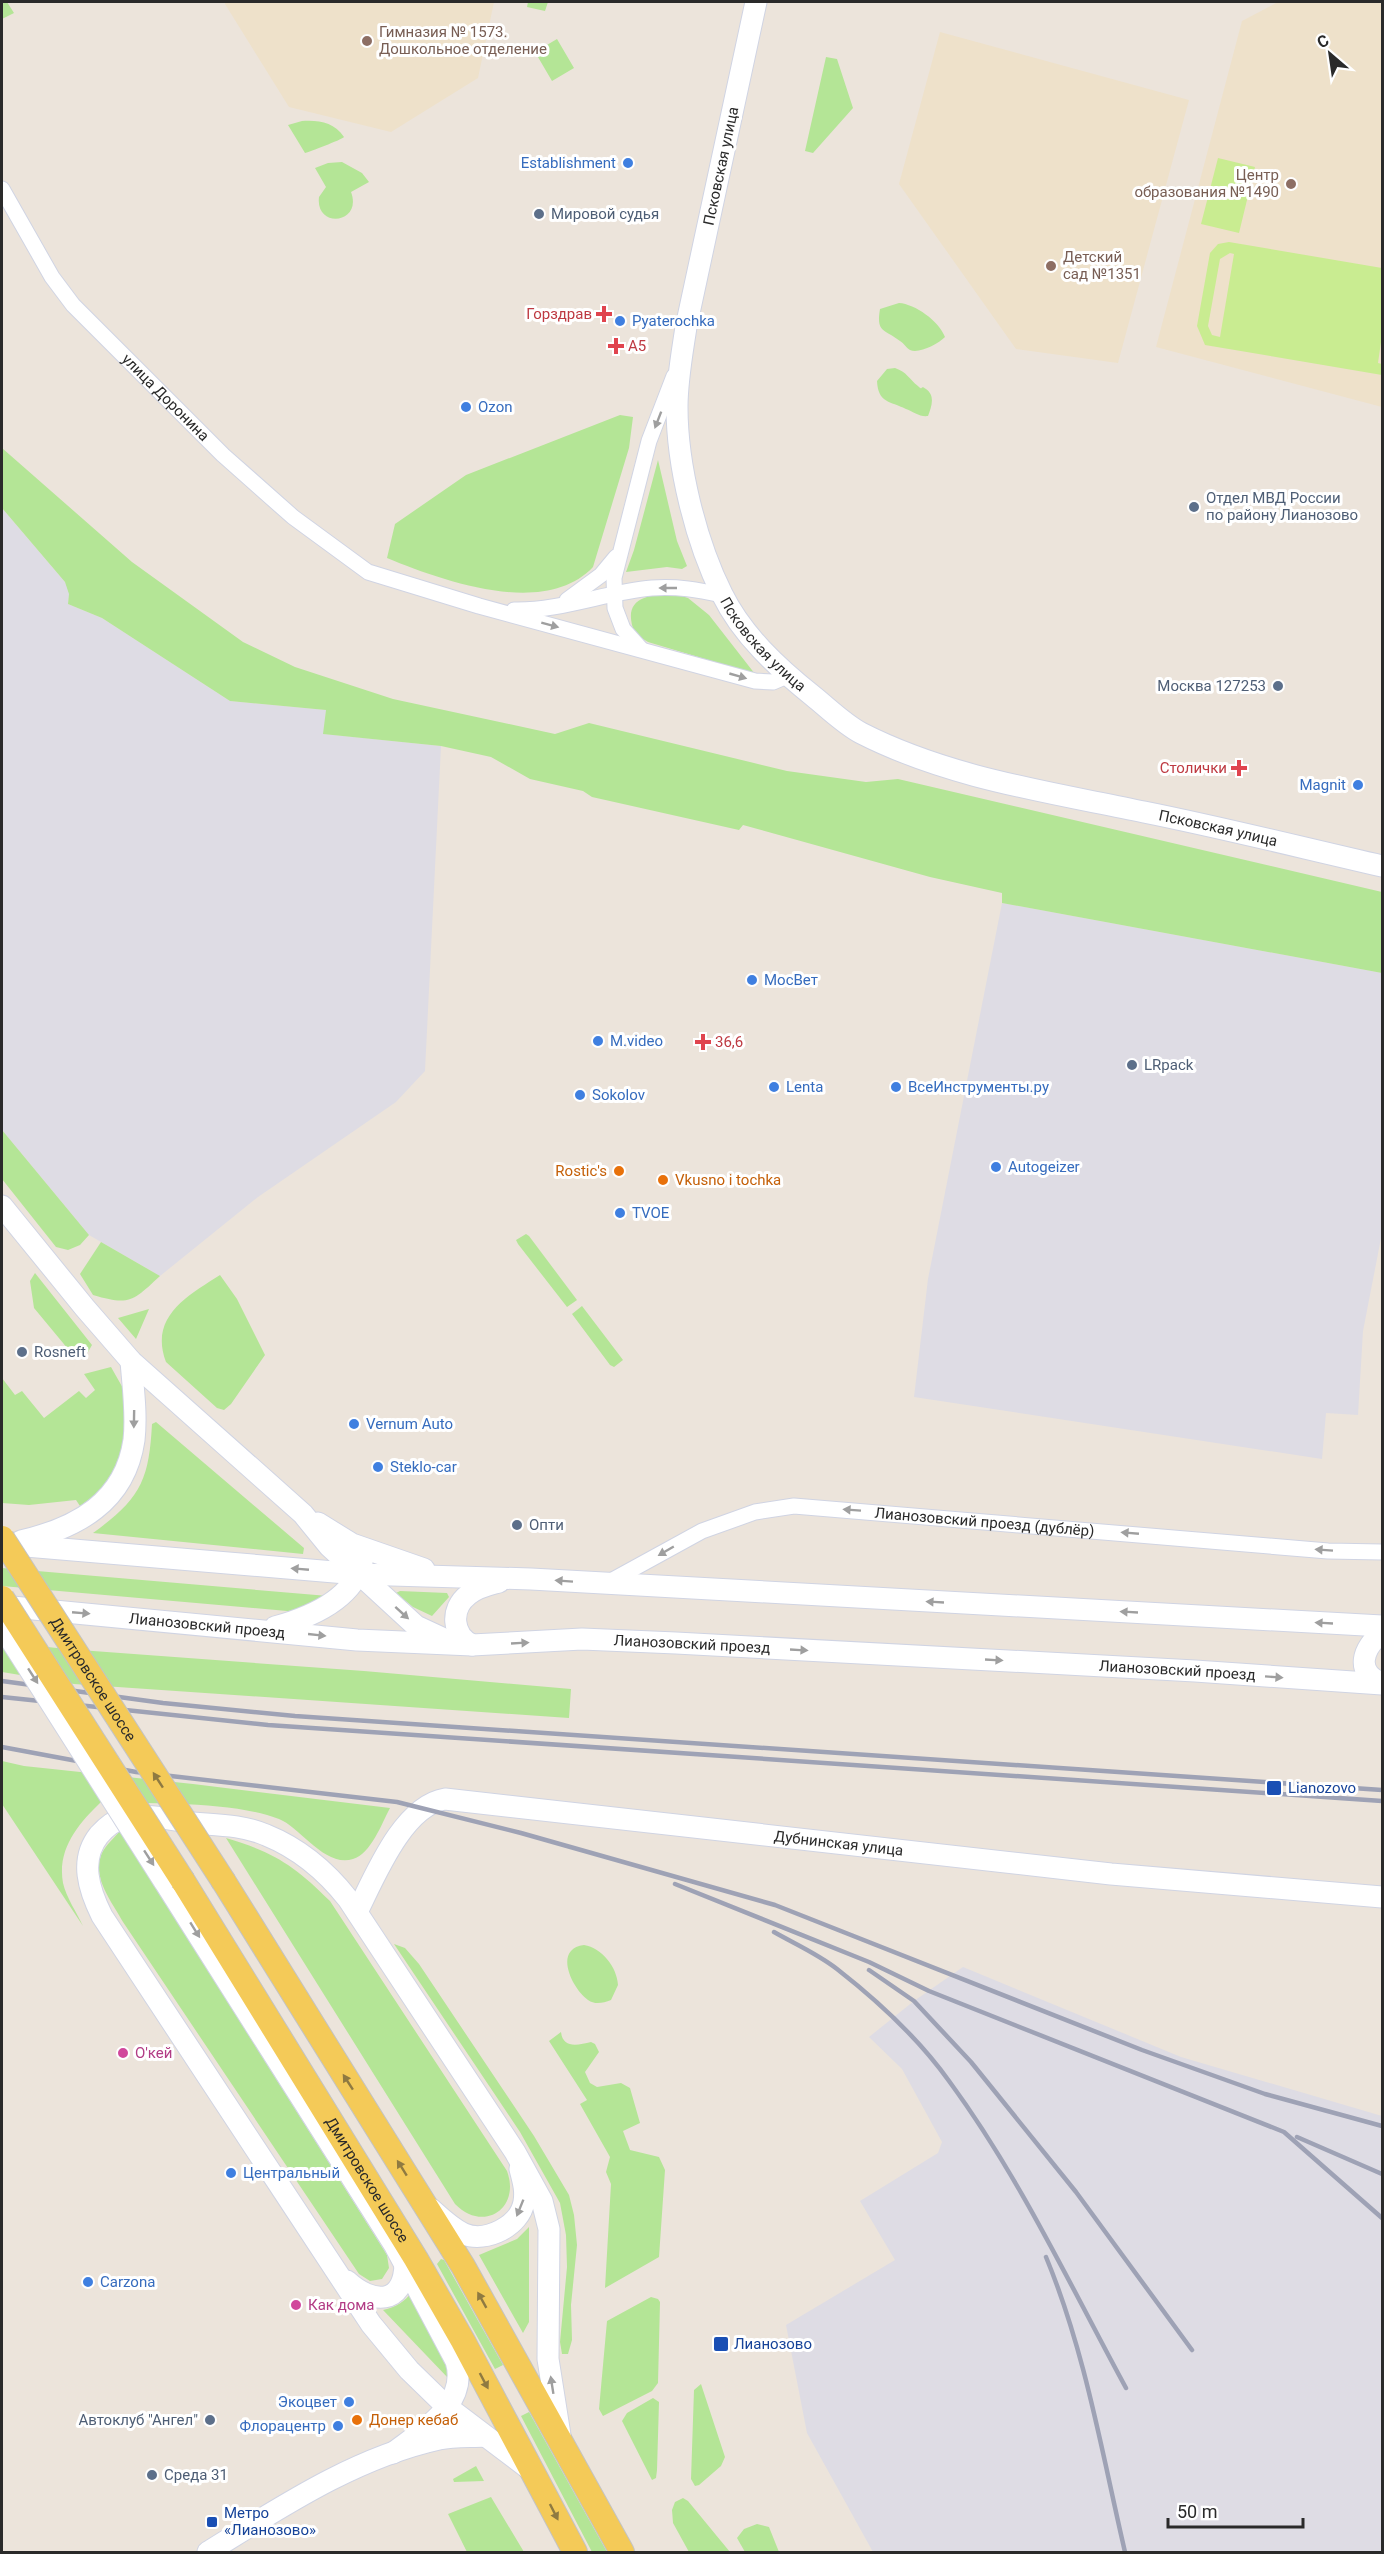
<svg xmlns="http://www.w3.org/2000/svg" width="1384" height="2554" viewBox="0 0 1384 2554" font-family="Roboto,sans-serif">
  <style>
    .industrial { fill: #dedce4 }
    .education { fill: #eee1ca }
    .green { fill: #b4e596 }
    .pitch { fill: #c9ec91; fill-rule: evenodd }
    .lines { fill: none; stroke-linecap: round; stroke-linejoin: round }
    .street-casing { stroke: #d0d4e3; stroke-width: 17 }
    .secondary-casing { stroke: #d0d4e3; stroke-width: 23 }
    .primary-casing { stroke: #c3c3c3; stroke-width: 26 }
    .street { stroke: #fff; stroke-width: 15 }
    .secondary { stroke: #fff; stroke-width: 21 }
    .primary { stroke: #f4ca58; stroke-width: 24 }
    .rail { stroke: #9ea2b5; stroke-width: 4.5 }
    .secondary-bridge-casing { stroke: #d0d4e3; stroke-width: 23; stroke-linecap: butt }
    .primary-bridge-casing { stroke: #c3c3c3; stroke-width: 26; stroke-linecap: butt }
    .secondary-bridge { stroke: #fff; stroke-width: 21 }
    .primary-bridge { stroke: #f4ca58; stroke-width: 24 }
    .oneway { fill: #9f9f9f }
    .oneway2 { fill: #8f7a41 }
    .education-dot { fill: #8d6e63; stroke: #fff; stroke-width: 2 }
    .shop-dot { fill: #3f7fe0; stroke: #fff; stroke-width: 2 }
    .service-dot { fill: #5c6f8a; stroke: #fff; stroke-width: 2 }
    .health-dot { fill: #e0444e; stroke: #fff; stroke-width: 2 }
    .food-dot { fill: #e8710a; stroke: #fff; stroke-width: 2 }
    .transit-dot { fill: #1a4fb4; stroke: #fff; stroke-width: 2 }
    .hotel-dot { fill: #d1479c; stroke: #fff; stroke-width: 2 }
    .labels { text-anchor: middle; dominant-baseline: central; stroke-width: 6; stroke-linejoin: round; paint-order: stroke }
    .education-label { font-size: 15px; fill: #785e54; stroke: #fff; text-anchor: start }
    .shop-label { font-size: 15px; fill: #366cbe; stroke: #fff; text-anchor: start }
    .street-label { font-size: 15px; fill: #2a2a2a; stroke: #fff }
    .service-label { font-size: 15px; fill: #4e5e75; stroke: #fff; text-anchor: start }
    .health-label { font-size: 15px; fill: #be3a42; stroke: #fff; text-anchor: end }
    .food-label { font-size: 15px; fill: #c56008; stroke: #fff; text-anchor: start }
    .transit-label { font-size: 15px; fill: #164399; stroke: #fff; text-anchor: start }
    .hotel-label { font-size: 15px; fill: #b23c85; stroke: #fff; text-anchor: start }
  </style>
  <rect width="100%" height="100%" fill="#ece4db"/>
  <path class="industrial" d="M2,508L70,588L68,604L102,618L230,701L326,710L324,734L441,746L425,1071L396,1102L258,1197L160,1276L89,1235L2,1130Z
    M1002,903L1382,973V1233L1363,1331L1358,1415L1326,1413L1322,1459L914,1397L928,1279Z
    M963,1967L1181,2057L1382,2116V2552H873L807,2433L786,2325L895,2260L860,2201L938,2153L942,2142L902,2069L869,2037L914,2001Z"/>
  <path class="education" d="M225,2H494L478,78L391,132L289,107L225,4Z
    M1278,2H1382V407L1156,347L1242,21Z
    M940,32L1189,100L1118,363L1016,349L899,184Z"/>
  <path class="green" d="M2,2H7L14,13L2,19Z
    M528,2H548L545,11L527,7Z
    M557,39L574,68L552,81L535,52Z
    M826,57L837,59L853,108L813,153L805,151Z
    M302,121C319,120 334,122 344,137C341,140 309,152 305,153L288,125Z
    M342,162L362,173L369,182L351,192C363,224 315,229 319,197L326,187L315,168L328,163Z
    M899,303C915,304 939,321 945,337C938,344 919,354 910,350C906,348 904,343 900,341C884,329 876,333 880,309Z
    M895,368C907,372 909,379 918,386C924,392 919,384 926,389C936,396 931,408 928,416C919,417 914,412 906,409C890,401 878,403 877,381L887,369Z
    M620,415L633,417L629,448L593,567C545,618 443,581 387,558L395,524L466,475Z
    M2,448L132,562L243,642L295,667L393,699L555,734L589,723L787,771L866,782L898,779L1382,892V973L1002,903V893L930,877L743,825L739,830L592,797L583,791L530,779L491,757L441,746L323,734L326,710L230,701L102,618L68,604L69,594L65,582L2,508Z
    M658,460L677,541L687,566L682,569L667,567L626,572L634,550Z
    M673,593L688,598L709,615L755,674L648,642L635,634C621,599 645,595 673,593Z
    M2,1130L89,1235L80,1245L68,1250L56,1247L2,1179Z
    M526,1234L529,1236L577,1300L567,1307L518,1244L516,1240Z
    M101,1242L160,1276C133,1301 130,1306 93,1295L80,1274Z
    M35,1273L92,1345L88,1352L68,1349L34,1308L30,1281Z
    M220,1275L237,1299L265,1355L231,1404L224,1410L217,1408L166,1362C149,1317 187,1296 220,1275Z
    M582,1306L620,1356L623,1360L614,1367L610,1365L572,1314Z
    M149,1309L136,1339L118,1318Z
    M111,1367L124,1390L127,1439L118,1468L100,1492L80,1506L76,1500L29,1505L2,1503V1378L15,1395L22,1391L44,1418L79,1391L86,1398L95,1390L84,1374Z
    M156,1422L304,1548L303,1554L93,1533C140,1499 149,1481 152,1424Z
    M2,1568L328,1596L306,1610L287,1611L2,1586Z
    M400,1591L447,1593L449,1597L432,1616L413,1607L396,1593Z
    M2,1642L66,1649L364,1671L571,1689L569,1718L74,1684L2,1672Z
    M2,1761L24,1766L193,1784L390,1808C382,1823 371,1854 353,1859C325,1868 300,1827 279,1819C233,1801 151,1804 101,1802C78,1824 57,1849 63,1883C66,1897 77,1913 83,1926L2,1804Z
    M120,1831L387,2255L389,2268L382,2279L370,2281L359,2274L123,1922C112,1902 91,1877 102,1853C106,1845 115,1837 120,1831Z
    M226,1838C274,1852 295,1866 330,1901L507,2171C521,2209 483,2233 455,2204Z
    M394,1944L405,1948L419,1964L534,2136L569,2195L574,2215L577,2245L571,2305L572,2340L568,2354H562L560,2342L567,2267L566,2235L560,2203L520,2132Z
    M584,1945C602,1948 617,1967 618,1985L611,2000C603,2003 595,2005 588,2000C573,1990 552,1949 584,1945Z
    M561,2032C563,2049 578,2045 591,2042L595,2044L599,2052L585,2072L590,2083L597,2087L621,2083L630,2088L640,2123L623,2131L630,2150L659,2157L665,2170L659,2257L605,2288L611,2184L606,2172L610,2157L580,2104L587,2100L549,2041Z
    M529,2227V2322L523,2333L479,2255L517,2239Z
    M441,2259L444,2260L503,2365L495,2369L437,2264Z
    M413,2291L453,2364L448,2378L383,2310C397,2307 404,2302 413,2291Z
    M651,2297L658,2299L660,2302L658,2383L652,2391L603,2416L599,2409L607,2321Z
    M701,2384L725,2457L721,2466L699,2485L695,2486L691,2479L694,2390Z
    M653,2398L659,2402L657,2470L656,2478L652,2480L622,2421L627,2413Z
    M529,2412L607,2552H592L521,2416Z
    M476,2466L484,2481L454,2482L453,2479Z
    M491,2497L524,2552H467L448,2514Z
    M683,2498L688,2501L730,2552H689L673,2523L672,2510L675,2502Z
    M757,2524L769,2527L779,2552H745L737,2538L744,2529Z"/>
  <path class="pitch" d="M1218,158L1255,167L1239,233L1201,224Z
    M1229,242L1382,268V335L1378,363L1382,364V375L1205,345L1197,326L1210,253L1218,244ZM1230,253L1234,254L1220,337L1212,335L1208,326L1220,259Z"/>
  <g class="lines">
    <g class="street-casing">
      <g id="street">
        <path id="s1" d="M2,189L52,277L73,305L223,455L293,517L368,572L479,606L755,681L773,682L787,676"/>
        <path d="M567,600L601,575L616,557"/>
        <path d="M514,610C561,611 606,592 652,588C677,586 699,590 722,595"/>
        <path d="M641,649L623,629L615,608L614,578L649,441L674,376"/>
        <path id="s2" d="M609,1582L702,1531L755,1512L794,1506L1328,1551L1382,1552"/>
      </g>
    </g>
    <g class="secondary-casing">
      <g id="secondary">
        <path id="s3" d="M756,2L686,327C682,354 677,380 677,407C677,466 696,542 722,594C742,635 778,668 813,696C828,708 844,724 861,733C949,778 1049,792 1144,812C1224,828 1303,848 1382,866"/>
        <path d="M2,1206L85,1308L131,1361L303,1514L329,1546L416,1626L444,1639"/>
        <path d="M318,1523L352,1544L424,1569"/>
        <path d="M21,1541C77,1528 125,1502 134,1440C137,1414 133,1387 131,1361"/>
        <path d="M2,1544L358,1574L531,1579L1382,1626"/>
        <path id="s4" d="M2,1606L357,1640L472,1645L582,1639L676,1643L1195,1671L1382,1684"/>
        <path d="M275,1627C308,1618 352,1600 362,1563"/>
        <path d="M1382,1633C1363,1647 1354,1673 1382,1683"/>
        <path d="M472,1645C452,1635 450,1609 468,1595C477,1587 488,1585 499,1582"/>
        <path d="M164,1881L395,2246L456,2361C469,2404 423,2430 393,2453"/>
        <path id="s5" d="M357,1912C375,1876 403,1806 445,1799L1111,1874L1382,1897"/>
        <path d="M430,2208C440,2217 451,2228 464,2234C486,2243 520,2226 524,2202C526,2190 523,2181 520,2169"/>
        <path d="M347,2281C372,2304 403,2306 405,2265"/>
        <path d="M532,2471L446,2406L409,2370L371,2324L102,1916C89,1890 79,1860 99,1835C106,1827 115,1820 125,1818C146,1813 173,1820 194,1823C218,1825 243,1825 266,1835C298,1848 326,1871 348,1899L515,2152L542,2201L549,2229L548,2359L560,2435"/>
        <path d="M208,2552C281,2507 354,2458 439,2439C454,2436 471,2437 485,2436"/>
      </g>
    </g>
    <g class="primary-casing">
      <g id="primary">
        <path id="s6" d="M183,1881L416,2259L463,2341L575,2552"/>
        <path d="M224,1882L463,2266L622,2552"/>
      </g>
    </g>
    <use href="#street" class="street"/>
    <use href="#secondary" class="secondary"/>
    <use href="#primary" class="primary"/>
    <path class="rail" d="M2,1681L163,1703L295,1716L1382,1790
      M2,1697L268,1725L1382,1801
      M2,1747L136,1772L397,1802L521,1833L775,1905L1142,2050L1265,2094L1382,2126
      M675,1884L869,1962L929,1991L1284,2132L1382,2218
      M774,1932C795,1944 818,1954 837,1969C878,2001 919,2039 949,2081C1019,2176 1070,2285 1126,2388
      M869,1970L914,2001L971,2062L1076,2192L1192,2350
      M1297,2137L1382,2174
      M1046,2257C1085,2351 1102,2453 1125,2552"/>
    <g class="secondary-bridge-casing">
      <path id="secondary-bridge" d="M2,1626L164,1881"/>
    </g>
    <g class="primary-bridge-casing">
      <g id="primary-bridge">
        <path id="s7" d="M2,1538L224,1882"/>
        <path d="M2,1598L183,1881"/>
      </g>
    </g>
    <use href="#secondary-bridge" class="secondary-bridge"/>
    <use href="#primary-bridge" class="primary-bridge"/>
  </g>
  <defs><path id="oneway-solid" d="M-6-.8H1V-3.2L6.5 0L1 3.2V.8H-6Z" transform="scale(1.5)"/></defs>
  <g class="oneway">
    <use href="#oneway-solid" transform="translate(658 420) rotate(111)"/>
    <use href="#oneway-solid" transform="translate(668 588) rotate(180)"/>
    <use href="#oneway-solid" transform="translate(550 625) rotate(15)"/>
    <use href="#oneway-solid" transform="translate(738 676) rotate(16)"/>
    <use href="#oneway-solid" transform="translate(134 1419) rotate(91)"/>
    <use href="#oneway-solid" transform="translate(852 1510) rotate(-176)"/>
    <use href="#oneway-solid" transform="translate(1130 1533) rotate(-175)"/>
    <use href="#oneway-solid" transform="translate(1324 1550) rotate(-176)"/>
    <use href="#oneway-solid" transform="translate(666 1551) rotate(150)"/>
    <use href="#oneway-solid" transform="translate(300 1569) rotate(-175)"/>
    <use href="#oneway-solid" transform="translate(564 1581) rotate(-176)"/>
    <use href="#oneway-solid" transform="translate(935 1602) rotate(-177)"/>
    <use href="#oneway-solid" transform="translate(1129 1612) rotate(-177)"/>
    <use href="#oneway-solid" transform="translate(81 1613) rotate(5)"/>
    <use href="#oneway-solid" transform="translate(402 1613) rotate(42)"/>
    <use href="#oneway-solid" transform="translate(1324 1623) rotate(-177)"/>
    <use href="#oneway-solid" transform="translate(317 1635) rotate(6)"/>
    <use href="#oneway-solid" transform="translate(520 1643) rotate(-3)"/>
    <use href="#oneway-solid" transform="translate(799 1650) rotate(3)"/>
    <use href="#oneway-solid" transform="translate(994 1660) rotate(3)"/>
    <use href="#oneway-solid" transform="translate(33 1676) rotate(57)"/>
    <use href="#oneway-solid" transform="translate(1274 1677) rotate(4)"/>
    <use href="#oneway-solid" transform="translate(149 1858) rotate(57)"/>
    <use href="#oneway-solid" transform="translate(195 1930) rotate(58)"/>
    <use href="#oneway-solid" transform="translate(520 2208) rotate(112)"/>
    <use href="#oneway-solid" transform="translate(552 2385) rotate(-99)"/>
  </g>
  <g class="oneway2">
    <use href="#oneway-solid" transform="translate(158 1780) rotate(-123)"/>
    <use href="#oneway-solid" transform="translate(348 2082) rotate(-123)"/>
    <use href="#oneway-solid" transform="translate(402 2168) rotate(-122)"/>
    <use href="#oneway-solid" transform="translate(482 2300) rotate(-119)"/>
    <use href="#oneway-solid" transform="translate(484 2381) rotate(62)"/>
    <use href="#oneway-solid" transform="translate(554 2512) rotate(63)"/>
  </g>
  <g class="education-dot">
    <circle cx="367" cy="41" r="6"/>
    <circle cx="1291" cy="184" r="6"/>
    <circle cx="1051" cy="266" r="6"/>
  </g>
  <g class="shop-dot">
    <circle cx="628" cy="163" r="6"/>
    <circle cx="620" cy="321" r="6"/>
    <circle cx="466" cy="407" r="6"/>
    <circle cx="1358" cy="785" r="6"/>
    <circle cx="752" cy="980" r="6"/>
    <circle cx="598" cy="1041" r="6"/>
    <circle cx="774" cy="1087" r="6"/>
    <circle cx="896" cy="1087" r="6"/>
    <circle cx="580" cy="1095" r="6"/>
    <circle cx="996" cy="1167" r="6"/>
    <circle cx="620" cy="1213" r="6"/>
    <circle cx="354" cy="1424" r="6"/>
    <circle cx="378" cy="1467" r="6"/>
    <circle cx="231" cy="2173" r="6"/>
    <circle cx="88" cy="2282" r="6"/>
    <circle cx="349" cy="2402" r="6"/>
    <circle cx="338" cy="2426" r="6"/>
  </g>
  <g class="service-dot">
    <circle cx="539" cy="214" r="6"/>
    <circle cx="1194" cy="507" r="6"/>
    <circle cx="1278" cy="686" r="6"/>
    <circle cx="1132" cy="1065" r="6"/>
    <circle cx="22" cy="1352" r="6"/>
    <circle cx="517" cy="1525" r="6"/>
    <circle cx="210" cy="2420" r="6"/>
    <circle cx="152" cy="2475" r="6"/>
  </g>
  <g class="health-dot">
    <path d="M601 305h6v6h6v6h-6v6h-6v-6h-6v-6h6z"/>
    <path d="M613 337h6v6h6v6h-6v6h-6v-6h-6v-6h6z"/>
    <path d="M1236 759h6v6h6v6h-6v6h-6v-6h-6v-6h6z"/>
    <path d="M700 1033h6v6h6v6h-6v6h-6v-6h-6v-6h6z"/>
  </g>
  <g class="food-dot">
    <circle cx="619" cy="1171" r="6"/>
    <circle cx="663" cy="1180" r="6"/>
    <circle cx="357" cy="2420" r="6"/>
  </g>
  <g class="transit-dot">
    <rect x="1266" y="1780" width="16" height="16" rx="3"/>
    <rect x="713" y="2336" width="16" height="16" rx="3"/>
    <rect x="206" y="2516" width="12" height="12" rx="3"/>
  </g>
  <g class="hotel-dot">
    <circle cx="123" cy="2053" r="6"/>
    <circle cx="296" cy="2305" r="6"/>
  </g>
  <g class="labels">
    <g class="education-label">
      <text x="379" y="32">Гимназия № 1573.<tspan x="379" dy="17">Дошкольное отделение</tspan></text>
      <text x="1279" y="175" text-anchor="end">Центр<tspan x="1279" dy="17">образования №1490</tspan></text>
      <text x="1063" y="257">Детский<tspan x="1063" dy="17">сад №1351</tspan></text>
    </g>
    <g class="shop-label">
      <text x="616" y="163" text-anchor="end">Establishment</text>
      <text x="632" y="321">Pyaterochka</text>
      <text x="478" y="407">Ozon</text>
      <text x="1346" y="785" text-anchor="end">Magnit</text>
      <text x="764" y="980">МосВет</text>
      <text x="610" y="1041">M.video</text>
      <text x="786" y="1087">Lenta</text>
      <text x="908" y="1087">ВсеИнструменты.ру</text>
      <text x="592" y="1095">Sokolov</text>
      <text x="1008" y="1167">Autogeizer</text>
      <text x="632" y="1213">TVOE</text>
      <text x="366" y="1424">Vernum Аuto</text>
      <text x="390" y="1467">Steklo-car</text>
      <text x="243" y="2173">Центральный</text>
      <text x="100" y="2282">Carzona</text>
      <text x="337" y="2402" text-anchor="end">Экоцвет</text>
      <text x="326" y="2426" text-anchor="end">Флорацентр</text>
    </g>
    <g class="street-label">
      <text transform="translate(721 166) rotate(-78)">Псковская улица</text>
      <text stroke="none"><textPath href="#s1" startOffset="267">улица Доронина</textPath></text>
      <text stroke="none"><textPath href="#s3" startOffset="672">Псковская улица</textPath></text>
      <text stroke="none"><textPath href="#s3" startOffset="1176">Псковская улица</textPath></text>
      <text stroke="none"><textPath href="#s2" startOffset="393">Лианозовский проезд (дублёр)</textPath></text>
      <text stroke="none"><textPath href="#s4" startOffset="206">Лианозовский проезд</textPath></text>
      <text stroke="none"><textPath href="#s4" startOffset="692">Лианозовский проезд</textPath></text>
      <text stroke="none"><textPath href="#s4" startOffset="1178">Лианозовский проезд</textPath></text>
      <text stroke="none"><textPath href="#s7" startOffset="168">Дмитровское шоссе</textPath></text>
      <text stroke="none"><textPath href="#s5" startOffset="544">Дубнинская улица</textPath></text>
      <text stroke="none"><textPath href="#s6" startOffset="351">Дмитровское шоссе</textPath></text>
    </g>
    <g class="service-label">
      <text x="551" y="214">Мировой судья</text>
      <text x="1206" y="498">Отдел МВД России<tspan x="1206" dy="17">по району Лианозово</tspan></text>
      <text x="1266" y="686" text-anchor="end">Москва 127253</text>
      <text x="1144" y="1065">LRpack</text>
      <text x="34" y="1352">Rosneft</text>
      <text x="529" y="1525">Опти</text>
      <text x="198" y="2420" text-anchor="end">Автоклуб "Ангел"</text>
      <text x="164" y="2475">Среда 31</text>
    </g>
    <g class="health-label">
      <text x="592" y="314">Горздрав</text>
      <text x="628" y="346" text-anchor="start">A5</text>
      <text x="1227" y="768">Столички</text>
      <text x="715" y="1042" text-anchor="start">36,6</text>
    </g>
    <g class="food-label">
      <text x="607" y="1171" text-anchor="end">Rostic's</text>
      <text x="675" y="1180">Vkusno i tochka</text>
      <text x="369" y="2420">Донер кебаб</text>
    </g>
    <g class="transit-label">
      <text x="1288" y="1788">Lianozovo</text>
      <text x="734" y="2344">Лианозово</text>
      <text x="224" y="2513">Метро<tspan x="224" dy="17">«Лианозово»</tspan></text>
    </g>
    <g class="hotel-label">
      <text x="135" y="2053">О'кей</text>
      <text x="308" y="2305">Как дома</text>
    </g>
  </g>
  <rect width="1384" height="2554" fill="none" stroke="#2a2a2a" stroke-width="6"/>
  <g transform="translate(1330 54) rotate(331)" stroke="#ffffff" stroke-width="4.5" paint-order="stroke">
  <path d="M0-4.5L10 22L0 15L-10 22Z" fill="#2a2a2a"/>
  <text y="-9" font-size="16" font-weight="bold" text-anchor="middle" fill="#2a2a2a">С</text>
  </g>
  <path d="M1168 2518v9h135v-9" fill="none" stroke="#2a2a2a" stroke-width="3"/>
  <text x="1177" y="2518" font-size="18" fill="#2a2a2a" stroke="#ffffff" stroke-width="4.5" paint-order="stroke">50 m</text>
</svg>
